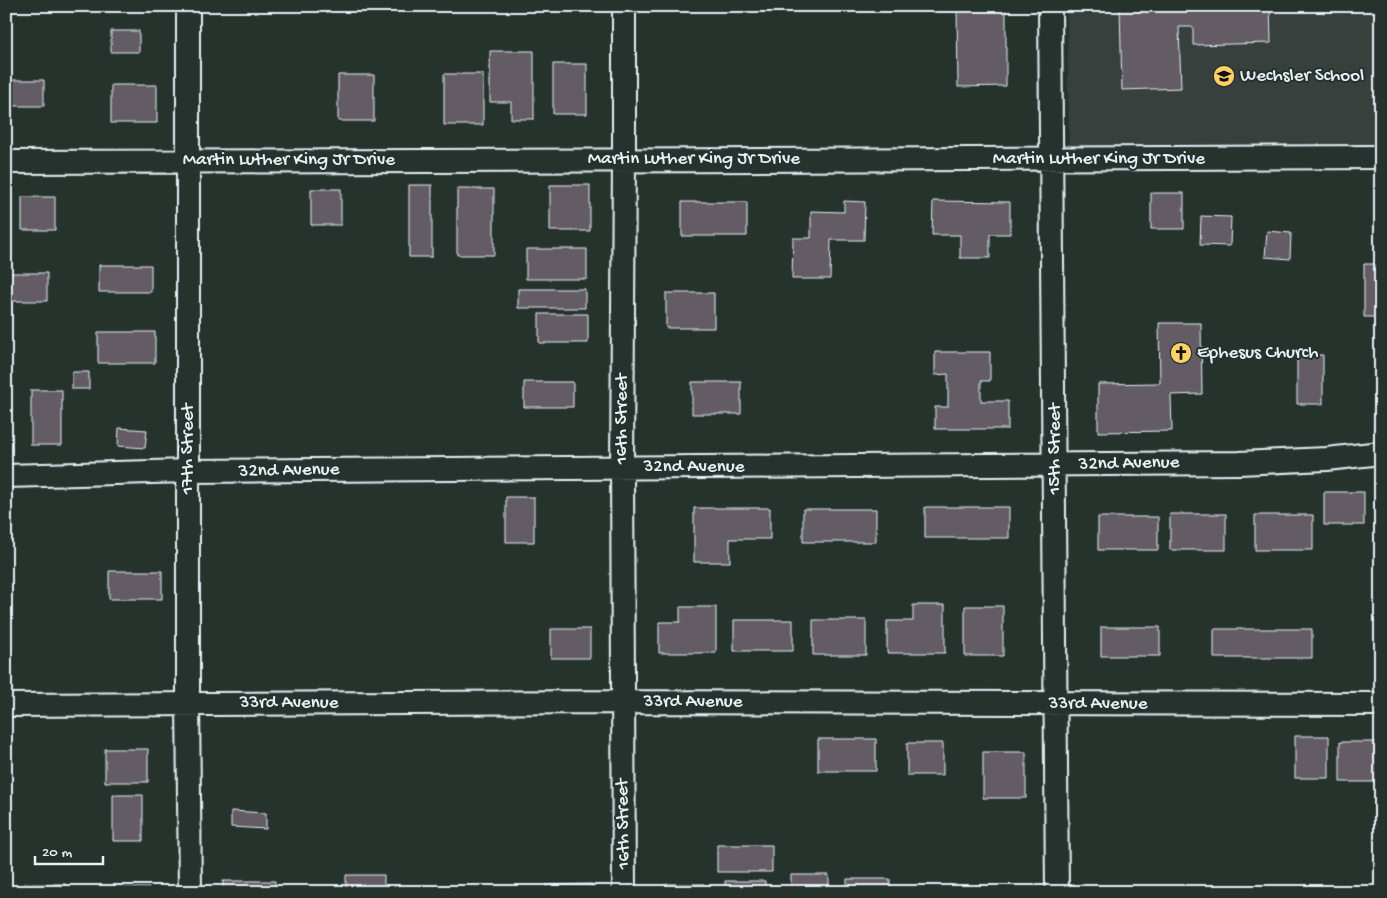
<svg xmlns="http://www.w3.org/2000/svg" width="1387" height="898" viewBox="0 0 1387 898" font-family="'Gochi Hand',sans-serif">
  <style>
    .built { fill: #383f3e }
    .building { fill: #635c65; stroke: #e8f1f8 }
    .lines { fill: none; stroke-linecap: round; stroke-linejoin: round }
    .minor-casing { stroke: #e8f1f8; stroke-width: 26 }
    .minor { stroke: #26332d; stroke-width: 22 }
    .labels { text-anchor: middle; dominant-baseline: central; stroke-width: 4; stroke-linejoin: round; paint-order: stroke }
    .poi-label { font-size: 19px; fill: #e8f1f8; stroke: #26332d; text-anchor: start }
    .street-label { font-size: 19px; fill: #e8f1f8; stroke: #26332d }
  </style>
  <rect width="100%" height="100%" fill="#26332d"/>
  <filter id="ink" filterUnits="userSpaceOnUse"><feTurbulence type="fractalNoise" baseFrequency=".02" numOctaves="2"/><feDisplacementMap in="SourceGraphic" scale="10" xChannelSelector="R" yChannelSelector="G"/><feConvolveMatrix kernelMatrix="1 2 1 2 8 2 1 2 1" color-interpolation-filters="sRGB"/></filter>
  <g filter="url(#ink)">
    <path class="built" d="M1067,6H1381V145L1069,148Z"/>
    <path class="building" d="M957,6H1006V86L958,87Z
      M1120,6H1181V8H1193V6H1270L1271,43L1193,45V27H1179L1181,88L1122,90Z
      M111,31H139V52H111Z
      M490,51H534V119H511V102H490Z
      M553,64H587V114H553Z
      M444,74H483V125H444Z
      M338,75H374V121H338Z
      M6,80H44V106H6Z
      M111,85H157V123H111Z
      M409,185H432V257H409Z
      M550,185H590V231H550Z
      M311,189H341V225H311Z
      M457,189H494V255H457Z
      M1151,193H1184V229H1151Z
      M22,197H55V230H22Z
      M844,201L865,202L864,240H831L830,279H792L793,238H811V211L844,212Z
      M933,201L1010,202V234H990V258H960V235H932Z
      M682,202H747V236H682Z
      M1201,216L1231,217L1230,246L1200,245Z
      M1267,231L1291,233L1290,259L1265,257Z
      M526,249H587V279H526Z
      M1364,264H1381V317H1364Z
      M99,265H151V292H99Z
      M6,273H47V301H6Z
      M518,289H585V308H518Z
      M666,293H714V328H666Z
      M539,314H588V343H539Z
      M1159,323H1201L1202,394L1171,395L1172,431L1098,432V384L1160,383Z
      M98,332H155V363H98Z
      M935,352H990V381H981V401H1008V429H935V407H948V374L935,375Z
      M1297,355H1323V404H1297Z
      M72,372H89V389H72Z
      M1375,378H1381V433H1374Z
      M524,382H573V407H524Z
      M692,382H741V414H692Z
      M31,390H62V445H31Z
      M119,428L147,430L145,448L118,446Z
      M1324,492H1364V525H1324Z
      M506,497H534V542H506Z
      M925,507H1009V538H925Z
      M694,508H770V539H730V562H694Z
      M803,509H876V542H803Z
      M1170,514H1226V550H1170Z
      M1255,515H1313V550H1255Z
      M1098,517H1158V550H1098Z
      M109,571H162V599H109Z
      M913,605H945V653H887V621H913Z
      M965,606H1003V656H965Z
      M680,607H716V653H659V622H680Z
      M734,620H793V651H734Z
      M813,620H866V655H813Z
      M1101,627H1160V656H1101Z
      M551,629H590V658H551Z
      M1214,629H1312V658H1214Z
      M1295,736H1329V778H1295Z
      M818,739H876V771H818Z
      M1340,742H1379V782H1340Z
      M907,743H943V775H907Z
      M105,749H148V782H105Z
      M983,752H1026V798H983Z
      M113,795H143V841H113Z
      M231,811L266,813V829L231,827Z
      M717,845H772V872H717Z
      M346,875H384V892H346Z
      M791,875H829V892H791Z
      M847,879H890V892H847Z
      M223,881H275V892H223Z
      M725,881H765V892H725Z
      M24,884H65V892H24Z
      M592,884V892H546V885Z
      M667,884H704V892H667Z
      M96,888H149V892H96Z"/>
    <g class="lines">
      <g class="minor-casing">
        <path id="minor" d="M188,6V703L190,892
          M624,6V159L622,468L624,892
          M1050,6L1057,892
          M6,162C464,159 923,162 1381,157
          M6,476L188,471L1239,463L1327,459L1381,453
          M6,705L622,702L1381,704"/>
      </g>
      <use href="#minor" class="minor"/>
    </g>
  </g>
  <defs>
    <g id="school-disc" transform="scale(1.125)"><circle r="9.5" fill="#ffd166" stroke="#26332d"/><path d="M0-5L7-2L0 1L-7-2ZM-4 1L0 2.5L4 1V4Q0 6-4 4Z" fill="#111"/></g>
    <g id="church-disc" transform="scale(1.125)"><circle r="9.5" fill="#ffd166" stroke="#26332d"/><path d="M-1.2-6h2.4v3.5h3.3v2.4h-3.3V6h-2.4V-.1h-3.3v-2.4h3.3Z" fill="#111"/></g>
  </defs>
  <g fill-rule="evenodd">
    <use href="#school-disc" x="1224" y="76"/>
    <use href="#church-disc" x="1181" y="353"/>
  </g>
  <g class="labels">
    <g class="poi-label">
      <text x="1240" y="76">Wechsler School</text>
      <text x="1197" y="353">Ephesus Church</text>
    </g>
    <g class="street-label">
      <text x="694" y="159">Martin Luther King Jr Drive</text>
      <text x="1099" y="159">Martin Luther King Jr Drive</text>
      <text x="289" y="160">Martin Luther King Jr Drive</text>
      <text transform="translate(622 419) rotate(-90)">16th Street</text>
      <text transform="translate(188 449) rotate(-90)">17th Street</text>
      <text transform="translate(1055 449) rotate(-90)">15th Street</text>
      <text transform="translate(1129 464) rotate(-1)">32nd Avenue</text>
      <text x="694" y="467">32nd Avenue</text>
      <text transform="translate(289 471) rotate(-1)">32nd Avenue</text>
      <text x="693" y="702">33rd Avenue</text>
      <text x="289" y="703">33rd Avenue</text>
      <text x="1098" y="704">33rd Avenue</text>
      <text transform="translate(624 824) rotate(-91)">16th Street</text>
    </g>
  </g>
  <rect width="1387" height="898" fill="none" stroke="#26332d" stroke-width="25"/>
  <rect x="12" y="12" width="1362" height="873" fill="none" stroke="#e8f1f8" stroke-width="2" filter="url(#ink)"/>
  <path d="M35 856v8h68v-8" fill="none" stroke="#e8f1f8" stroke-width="2.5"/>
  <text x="42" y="856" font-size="15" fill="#e8f1f8" stroke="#26332d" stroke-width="4" paint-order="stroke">20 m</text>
</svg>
